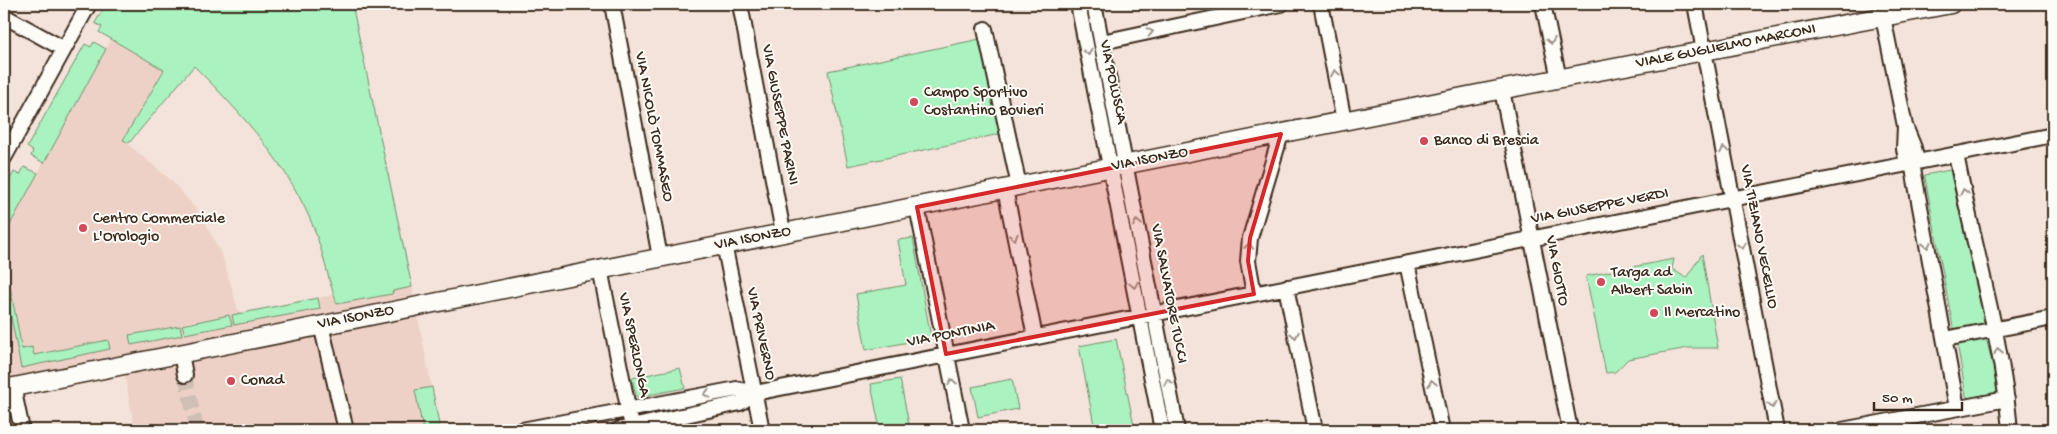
<svg xmlns="http://www.w3.org/2000/svg" width="2057" height="434" viewBox="0 0 2057 434" font-family="'Gochi Hand',sans-serif">
  <style>
    .built { fill: #eed1c6 }
    .green { fill: #aaf2bf; stroke: #728e6e }
    .lines { fill: none; stroke-linecap: round; stroke-linejoin: round }
    .minor-tunnel { stroke: #cfbeb4; stroke-width: 14; stroke-dasharray: 14 7; stroke-linecap: butt }
    .minor-casing { stroke: #3b2a1e; stroke-width: 18 }
    .major-casing { stroke: #3b2a1e; stroke-width: 21 }
    .minor { stroke: #fdfcf7; stroke-width: 14 }
    .major { stroke: #fdfcf7; stroke-width: 18 }
    .oneway { stroke: #9c938a }
    .marked { fill: #d62828; fill-opacity: 0.2; stroke: #d62828; stroke-width: 4; stroke-linejoin: round }
    .poi-dot { fill: #d1495b; stroke: #fdfcf7; stroke-width: 2 }
    .labels { text-anchor: middle; dominant-baseline: central; stroke-width: 4; stroke-linejoin: round; paint-order: stroke }
    .street-label { font-size: 16px; fill: #3b2a1e; stroke: #fdfcf7 }
    .poi-label { font-size: 16px; fill: #3b2a1e; stroke: #fdfcf7; text-anchor: start }
  </style>
  <rect width="100%" height="100%" fill="#f4e3da"/>
  <filter id="ink" filterUnits="userSpaceOnUse"><feTurbulence type="fractalNoise" baseFrequency=".02" numOctaves="2"/><feDisplacementMap in="SourceGraphic" scale="10" xChannelSelector="R" yChannelSelector="G"/><feConvolveMatrix kernelMatrix="1 2 1 2 8 2 1 2 1" color-interpolation-filters="sRGB"/></filter>
  <g filter="url(#ink)">
    <path class="built" d="M111,39L164,69L123,140L172,181L202,216L223,258L239,313L333,295L337,304L392,294L393,291L412,287L440,430H135L124,373L4,396V190L14,172L20,175L24,167L38,173Z"/>
    <path class="green" d="M106,4H352L412,287L393,291L392,294L337,304C328,280 324,255 315,231C290,166 243,115 194,66L129,143L123,140L164,70L99,32L102,27L95,23Z
      M980,39L1000,134L848,166L828,71Z
      M94,42L106,49L44,163L31,156L33,151L27,147L85,44L91,47Z
      M24,167L38,173L4,236V190L14,172L20,175Z
      M1950,170L1984,320L1983,324L1956,329L1953,327L1925,178V175Z
      M913,238L931,338L866,350L856,294L906,285L898,240Z
      M1702,254L1718,348H1688L1628,359L1615,372L1606,373L1586,276L1674,259L1672,269L1686,278Z
      M4,255L22,349L32,347L34,355L108,340L110,349L21,368L4,281Z
      M318,298L320,309L234,325L232,315Z
      M229,315L232,325L185,334L182,325Z
      M180,326L182,335L131,345L129,335Z
      M1986,338L1999,389L1997,392L1969,398L1966,396L1958,348L1959,344Z
      M1116,339L1134,425L1110,430H1095L1079,346Z
      M680,368L685,388L638,397L636,396L632,378Z
      M900,379L910,430H880L871,384Z
      M1012,379L1018,409L978,417L972,387Z
      M432,387L440,430H423L415,390Z"/>
    <g class="lines">
      <path class="minor-tunnel" d="M185,375L197,430"/>
      <g class="minor-casing">
        <path id="minor" d="M612,4L660,257
          M740,4L783,232
          M1078,4L1162,430
          M1094,4L1177,430
          M1321,4L1344,121
          M1543,4L1559,79
          M1695,4L1777,430
          M1886,4L1889,16
          M4,16L64,49
          M1883,17L1905,126
          M985,29L1019,186
          M1102,42L1281,4
          M1502,90L1570,430
          M1956,154C1973,246 2002,337 2010,430
          M4,158L89,4
          M1912,163L1957,408
          M1907,164L1904,149L1905,126L1914,148L1917,162
          M1005,189L1035,337
          M917,207L962,430
          M724,244L762,430
          M1407,263L1442,430
          M600,269L632,427
          M1286,287L1315,430
          M1254,294L1248,261L1250,238L1281,134
          M321,325L346,430
          M1945,339L2053,318
          M181,353L185,375
          M13,387L22,430
          M522,430L737,389L755,393L2053,135
          M618,430L740,403L755,393
          M1842,430L2007,399"/>
      </g>
      <g class="major-casing">
        <path id="major" d="M4,389L1478,94L1951,4"/>
      </g>
      <use href="#minor" class="minor"/>
      <use href="#major" class="major"/>
    </g>
    <defs><path id="oneway-chevron" d="M-2-3.5L2.5 0L-2 3.5" fill="none" stroke-width="1.6" stroke-linecap="round" stroke-linejoin="round" transform="scale(1.25)"/></defs>
    <g class="oneway">
      <use href="#oneway-chevron" transform="translate(1150 32) rotate(-12)"/>
      <use href="#oneway-chevron" transform="translate(1551 41) rotate(79)"/>
      <use href="#oneway-chevron" transform="translate(1088 52) rotate(78)"/>
      <use href="#oneway-chevron" transform="translate(1335 73) rotate(-101)"/>
      <use href="#oneway-chevron" transform="translate(1724 150) rotate(-101)"/>
      <use href="#oneway-chevron" transform="translate(1964 192) rotate(-102)"/>
      <use href="#oneway-chevron" transform="translate(1137 223) rotate(-101)"/>
      <use href="#oneway-chevron" transform="translate(1014 237) rotate(79)"/>
      <use href="#oneway-chevron" transform="translate(1927 245) rotate(79)"/>
      <use href="#oneway-chevron" transform="translate(1249 246) rotate(-83)"/>
      <use href="#oneway-chevron" transform="translate(1742 246) rotate(79)"/>
      <use href="#oneway-chevron" transform="translate(1134 285) rotate(79)"/>
      <use href="#oneway-chevron" transform="translate(1295 335) rotate(79)"/>
      <use href="#oneway-chevron" transform="translate(1998 351) rotate(-101)"/>
      <use href="#oneway-chevron" transform="translate(952 382) rotate(-101)"/>
      <use href="#oneway-chevron" transform="translate(1168 382) rotate(-101)"/>
      <use href="#oneway-chevron" transform="translate(1432 383) rotate(-102)"/>
      <use href="#oneway-chevron" transform="translate(707 394) rotate(169)"/>
      <use href="#oneway-chevron" transform="translate(1772 405) rotate(79)"/>
    </g>
  </g>
  <path class="marked" d="M1281,134L1250,238L1248,261L1254,294L946,354L917,207Z"/>
  <g class="poi-dot">
    <circle cx="914" cy="102" r="5"/>
    <circle cx="1424" cy="141" r="5"/>
    <circle cx="83" cy="228" r="5"/>
    <circle cx="1601" cy="282" r="5"/>
    <circle cx="1654" cy="313" r="5"/>
    <circle cx="231" cy="381" r="5"/>
  </g>
  <g class="labels">
    <g class="street-label">
      <text transform="translate(1726 47) rotate(-11)">VIALE GUGLIELMO MARCONI</text>
      <text transform="translate(1112 82) rotate(78)">VIA POLUSCA</text>
      <text transform="translate(779 115) rotate(79)">VIA GIUSEPPE PARINI</text>
      <text transform="translate(653 127) rotate(79)">VIA NICOLÒ TOMMASEO</text>
      <text transform="translate(1150 160) rotate(-11)">VIA ISONZO</text>
      <text transform="translate(1600 207) rotate(-11)">VIA GIUSEPPE VERDI</text>
      <text transform="translate(1758 237) rotate(79)">VIA TIZIANO VECELLIO</text>
      <text transform="translate(753 239) rotate(-11)">VIA ISONZO</text>
      <text transform="translate(1556 271) rotate(79)">VIA GIOTTO</text>
      <text transform="translate(1168 294) rotate(79)">VIA SALVATORE TUCCI</text>
      <text transform="translate(356 318) rotate(-11)">VIA ISONZO</text>
      <text transform="translate(760 334) rotate(78)">VIA PRIVERNO</text>
      <text transform="translate(951 335) rotate(-11)">VIA PONTINIA</text>
      <text transform="translate(633 345) rotate(78)">VIA SPERLONGA</text>
    </g>
    <g class="poi-label">
      <text x="924" y="93">Campo Sportivo<tspan x="924" dy="18">Costantino Bovieri</tspan></text>
      <text x="1434" y="141">Banco di Brescia</text>
      <text x="93" y="219">Centro Commerciale<tspan x="93" dy="18">L'Orologio</tspan></text>
      <text x="1611" y="273">Targa ad<tspan x="1611" dy="18">Albert Sabin</tspan></text>
      <text x="1664" y="313">Il Mercatino</text>
      <text x="241" y="381">Conad</text>
    </g>
  </g>
  <rect width="2057" height="434" fill="none" stroke="#fdfcf7" stroke-width="20"/>
  <rect x="10" y="10" width="2037" height="414" fill="none" stroke="#3b2a1e" stroke-width="2" filter="url(#ink)"/>
  <path d="M1874 402v8h88v-8" fill="none" stroke="#3b2a1e" stroke-width="2.5"/>
  <text x="1882" y="402" font-size="15" fill="#3b2a1e" stroke="#fdfcf7" stroke-width="4" paint-order="stroke">50 m</text>
</svg>
